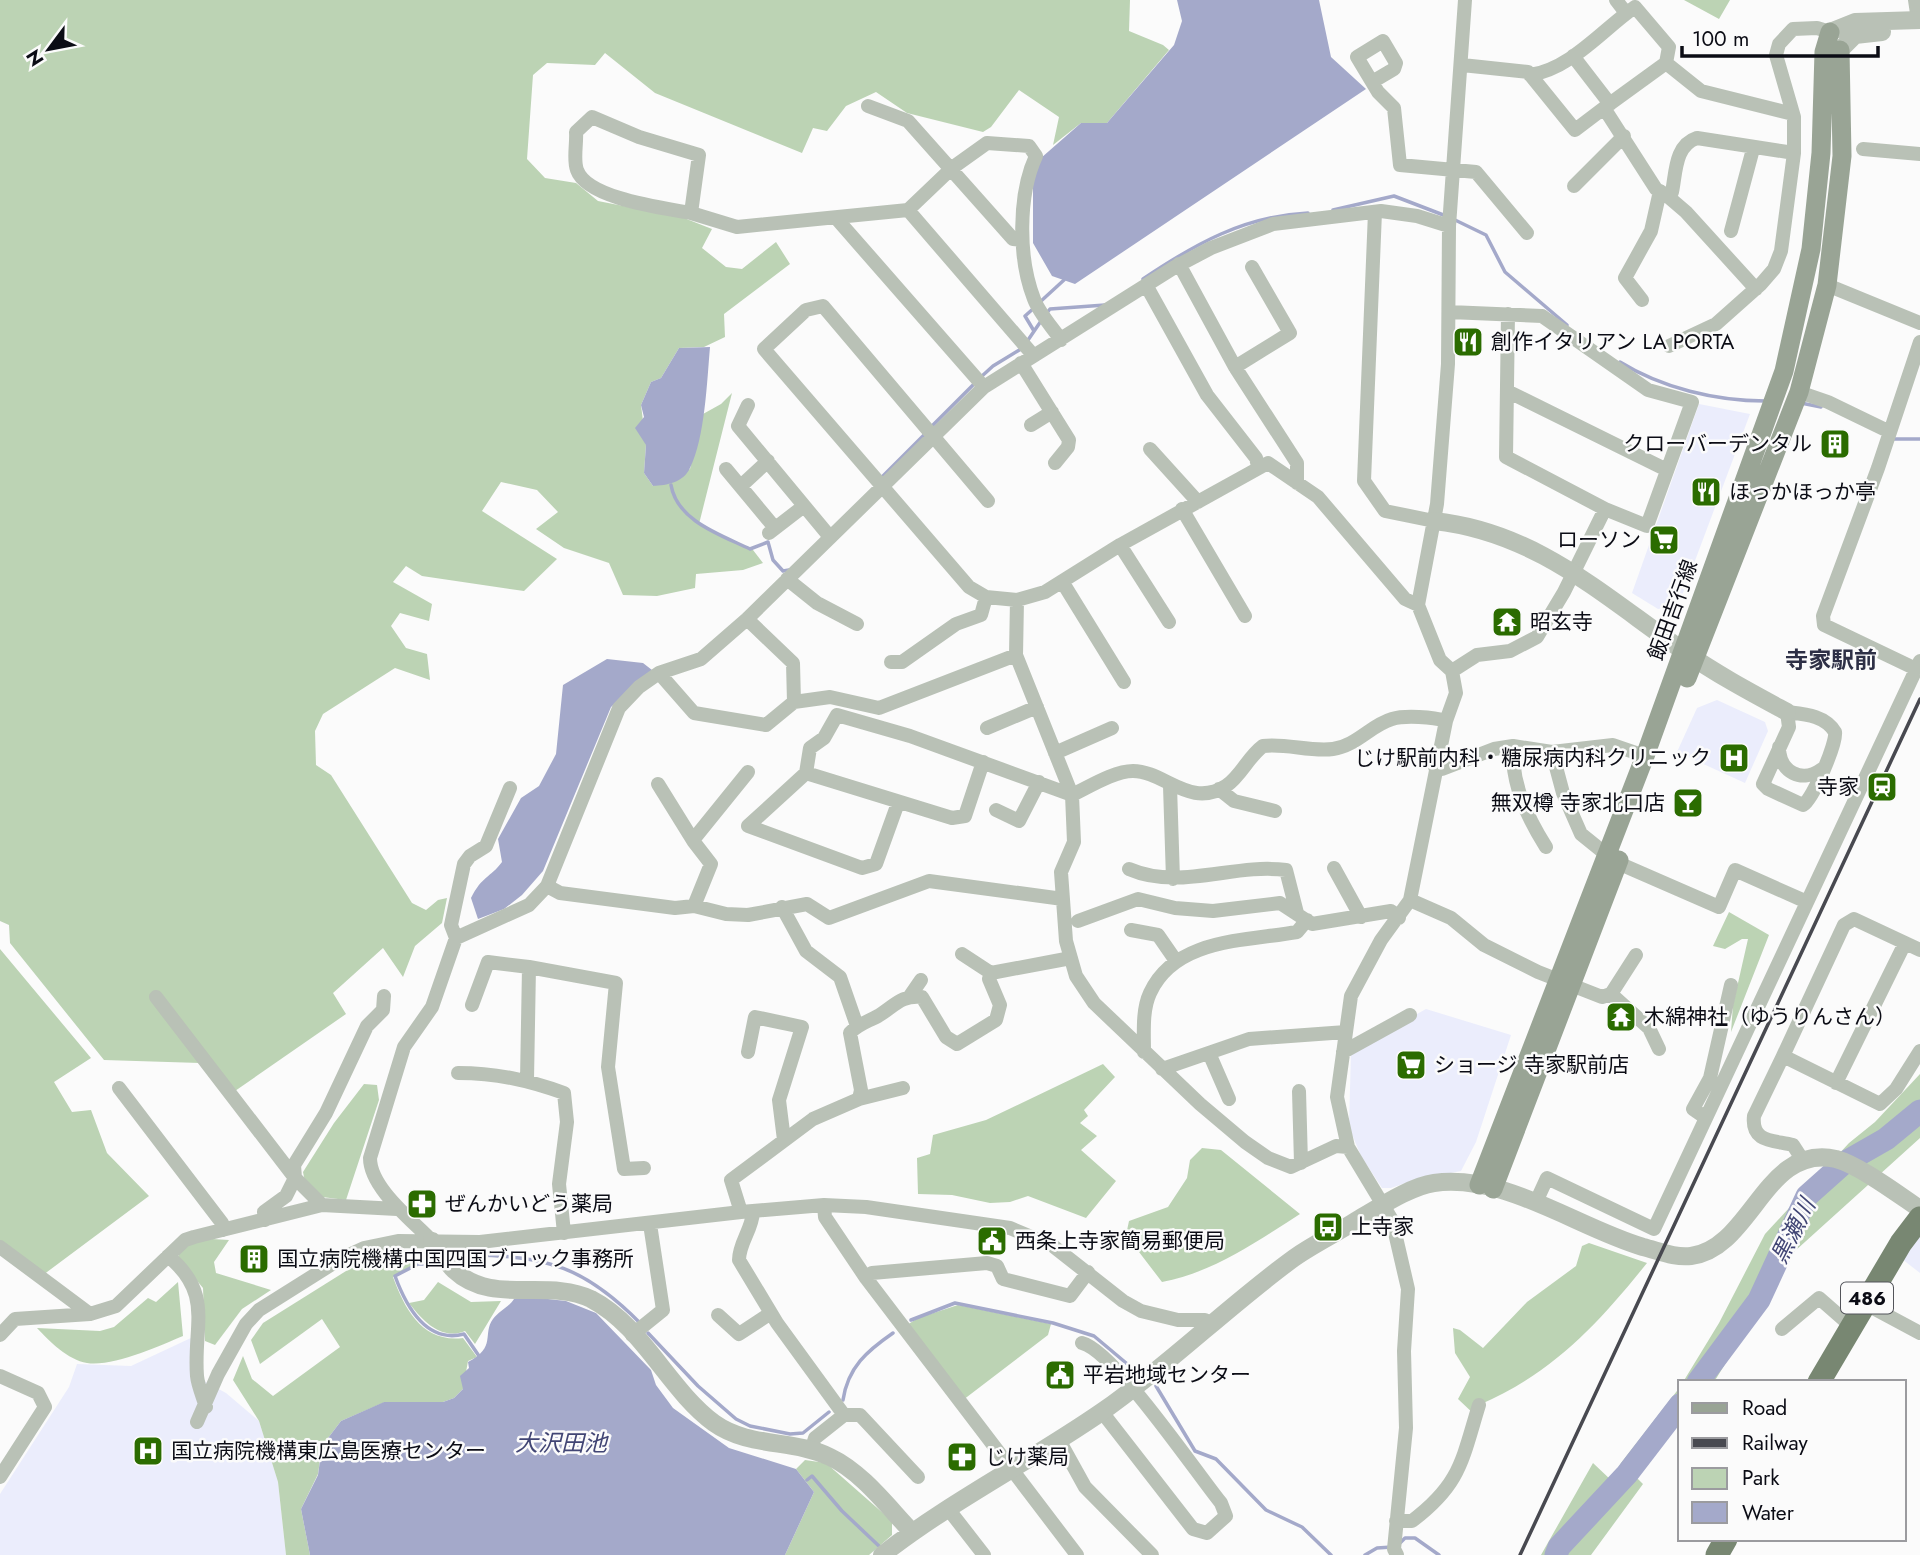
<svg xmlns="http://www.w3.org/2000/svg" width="1920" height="1555" viewBox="0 0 1920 1555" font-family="Jost,'Noto Sans JP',sans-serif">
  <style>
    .built { fill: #ebedfc }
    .green { fill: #bcd3b4 }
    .water { fill: #a4a9ca }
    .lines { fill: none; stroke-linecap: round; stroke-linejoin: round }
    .stream { stroke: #a4a9ca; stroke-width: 3.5 }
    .river { stroke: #a4a9ca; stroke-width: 23 }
    .minor { stroke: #b9c1b6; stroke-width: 14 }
    .tertiary { stroke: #b9c1b6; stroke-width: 18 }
    .secondary { stroke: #99a495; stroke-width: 19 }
    .trunk { stroke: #788772; stroke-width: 23 }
    .rail { stroke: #484950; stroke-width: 3.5 }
    .labels { text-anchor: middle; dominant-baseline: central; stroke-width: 5; stroke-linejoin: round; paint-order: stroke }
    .shield { fill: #fbfbfb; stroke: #53545a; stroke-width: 2 }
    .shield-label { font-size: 19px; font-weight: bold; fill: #0b0c15 }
    .poi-label { font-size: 21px; fill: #0b0c15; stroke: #fbfbfb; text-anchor: start }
    .street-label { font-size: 21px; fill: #0b0c15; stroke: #fbfbfb }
    .neighbourhood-label { font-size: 23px; font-weight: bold; fill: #2e3046; stroke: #fbfbfb }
    .water-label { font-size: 23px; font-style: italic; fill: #414574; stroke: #fbfbfb }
  </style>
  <rect width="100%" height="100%" fill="#fbfbfb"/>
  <path class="built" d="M1699,404L1750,414L1681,598L1675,606L1658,609L1632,593Z
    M1717,700L1765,722L1768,731L1745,783L1677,752L1697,708Z
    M1426,1009L1511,1035L1476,1142L1461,1171L1414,1180L1391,1188H1382L1361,1156L1349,1127L1351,1051Z
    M1920,1230V1273L1902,1259Z
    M193,1337V1375L226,1393L259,1421L278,1482L286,1555H0V1494L69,1387L77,1364L131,1366Z"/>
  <path class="green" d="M0,0H1130L1129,31L1163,45L1169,50L1107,123H1081L1053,145L1059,117L1019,90L991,127L983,132L907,113L876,92L846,106L827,131L813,128L802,153L655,93L605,53L595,65L547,63L533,75L527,159L545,178L576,183L598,201L684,218L712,229L702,248L726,267L742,269L776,242L790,264L724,314L725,337L704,347L679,348L661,378L651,382L641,405L646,445L644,473L653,486L690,469L703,414L721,404L732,393L699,524L753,550L763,563L743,570L696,574L695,588L657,596L623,595L609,563L564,548L536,529L558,512L537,490L501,482L482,511L557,559L524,591L422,576L406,566L393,582L432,604L429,621L400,613L391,626L406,648L427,654L430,680L395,668L323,714L315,731L316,765L331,775L412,903L426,910L438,900L447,898L442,923L415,946L403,977L383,948L333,993L346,1014L235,1091L200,1063L104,1060L10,943L9,925L0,921Z
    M1684,0H1730L1719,19Z
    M1729,912L1769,935L1731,1032L1733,1005L1748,939H1742L1725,949L1713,946Z
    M0,949L91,1058L54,1082L72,1112L91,1110L107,1153L149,1196L43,1275L0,1241Z
    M1103,1064L1115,1077L1084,1110L1088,1116L1080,1123L1097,1136L1081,1150L1116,1181L1086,1218L1028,1196L1010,1202L990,1203L952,1195L918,1194L917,1158L930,1154L933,1135L986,1120Z
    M1920,1074V1138L1795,1251L1714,1382H1683L1719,1323L1765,1234L1849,1143L1875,1122Z
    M364,1084L377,1085L379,1100L346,1200L322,1197L305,1182L303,1172L334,1123Z
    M1202,1148L1221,1150L1300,1214C1256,1242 1214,1272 1162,1282L1126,1235L1129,1221L1168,1207L1187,1178L1190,1160Z
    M212,1239L229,1240L214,1262L216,1273L271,1290L242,1309L215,1345L205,1341L203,1288L179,1259V1253L189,1244Z
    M1589,1243L1647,1263C1598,1324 1553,1373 1479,1405L1476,1416L1458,1399L1470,1377L1455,1353L1453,1328L1460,1330L1483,1348L1527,1302L1576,1266L1582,1246Z
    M417,1257L420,1261L393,1277C405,1310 423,1343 463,1338L477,1357L468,1361L463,1389L454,1398L443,1402H385L341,1421L322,1446L318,1474L301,1509L310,1555H286L278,1482L259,1421L233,1380L243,1356L252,1379L273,1396L340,1347L322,1319L260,1364L251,1340L263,1323L362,1261Z
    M178,1282L183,1336C159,1346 113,1367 87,1363C68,1360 49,1341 37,1328L100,1331L114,1327L148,1298L156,1302Z
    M438,1282L471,1302L501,1301L475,1344L465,1331C441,1341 422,1320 409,1303L424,1300Z
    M958,1305L1051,1324L1048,1335L963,1400L907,1325L918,1318Z
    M1680,1387V1421L1636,1477L1643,1484L1591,1555H1541L1593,1463L1612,1481L1621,1463Z
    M805,1460L826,1463L892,1521V1535L869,1555H785L814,1492L796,1469Z"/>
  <path class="water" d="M1177,0H1319L1331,57L1366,89L1075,284L1052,276L1033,243V178L1041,158L1081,123H1107L1174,45L1182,21Z
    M710,347C707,381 705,438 690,468C683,483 667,485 653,486L644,473L646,445L635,428L644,417L641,405L651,382L661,378L679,348Z
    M607,659L643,663L652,670L611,707L543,871L522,895L504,909L478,919L471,898C482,876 490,878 502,862L498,839L521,798L539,786L556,754L563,685Z
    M530,1297L566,1301L596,1313L651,1370L656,1385L673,1408L729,1448L796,1469L814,1492L785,1555H310L301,1509L318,1475L322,1446L341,1421L384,1402H443L454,1398L463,1389L460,1376L469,1368L468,1362C497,1347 482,1334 493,1319C499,1311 508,1308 514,1299Z"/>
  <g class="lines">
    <path class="stream" d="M1333,210L1394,196L1446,216
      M1453,219L1486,235L1505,272L1567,325
      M1143,279C1195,244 1244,216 1308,213
      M1040,302L1064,280
      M1034,308L1025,316L1034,331
      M1046,314L1050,309L1105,305
      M1026,343L1041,321
      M1620,362C1662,388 1716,401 1765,401
      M982,376L993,366L1021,349
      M1801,403L1821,407
      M930,428L976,382
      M1891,439H1920
      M881,478L925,434
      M671,485C677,521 721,535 750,549L768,542L773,560L783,571L789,570
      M471,1255C547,1256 585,1267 640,1323
      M428,1264H418L395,1276C406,1306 426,1344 464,1334L479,1356
      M911,1320L955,1303L1053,1323L1094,1336L1138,1373
      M648,1333L698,1386L736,1419L750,1426L790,1434L803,1433L829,1412
      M1156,1386L1195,1451L1216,1459L1266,1510L1302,1527L1331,1555
      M843,1400C848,1367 867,1351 893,1333
      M807,1480L812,1476L842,1511L880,1547
      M1399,1544L1405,1538H1415L1439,1555
      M1365,1555L1377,1548L1392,1547"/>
    <path class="river" d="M1698,1382L1759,1300L1807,1196L1844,1163L1886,1139L1920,1111
      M1556,1555L1559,1547L1627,1474L1680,1405"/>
    <path class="minor" d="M1616,0L1626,13
      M1915,0L1918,20
      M1573,56L1610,104
      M1666,63L1701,91L1793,114
      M1462,65L1528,72L1575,130L1604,108L1656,189L1665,194L1672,192C1676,172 1675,145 1697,138L1794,153
      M1530,75C1571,69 1603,29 1635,7L1669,47L1666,63L1604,108
      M1372,82L1394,69L1396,63L1383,41L1357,57L1378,92L1394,108L1400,165L1476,172L1527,233
      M868,106L908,121L1013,239L1022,240
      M592,117L639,137L699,155L691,213C665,208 587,199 577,170C573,160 577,143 576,132Z
      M1863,149L1920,154
      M1574,186L1624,136
      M1665,194L1686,212L1756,289
      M908,210L1033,355
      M1375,212L1364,481L1385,511L1434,521
      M691,213L737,227L908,210L952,168L987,143L1029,146L1036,156C1018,195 1018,258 1034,299C1039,313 1052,327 1061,340
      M836,218L984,387
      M1731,231L1753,149
      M1179,264L1235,367L1297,463V483
      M1146,285L1207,395L1256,458L1258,466
      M1827,285L1920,323
      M1642,300L1625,278L1651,231L1660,191
      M1449,312L1542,316L1648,390L1692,402L1647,526L1605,509
      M1669,346L1716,324L1761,284L1774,269L1781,251L1794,153V117L1776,55L1779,44L1793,29L1817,28L1830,32
      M1021,363L1069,440L1068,447L1055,463
      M1235,367L1290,333L1252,267
      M1507,391L1667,470
      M1799,392L1828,402L1890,432
      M748,405L738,426L830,537
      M1031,425L1052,412
      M1150,449L1198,502
      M726,469L775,528
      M742,485L768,461
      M988,501L823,306L806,310L764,349L969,587L986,597L1017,600L1045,592L1120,545L1268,463L1318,497L1405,599L1418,605
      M1182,509L1245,616
      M769,533L804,506
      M1120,545L1169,622
      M787,579L817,603L857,624
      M1063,583L1124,682
      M1017,600L1016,655L1072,795L1074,842L1061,872L1066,941L1076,976L1094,1003L1200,1104L1245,1142L1268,1158L1291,1167L1336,1146L1348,1147
      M891,662H902L956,624L981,615L986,597
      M1916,669L1824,625L1823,616L1878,468L1920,342
      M1452,671L1477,655L1510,651L1537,637L1564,592L1605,509L1506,457L1508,314
      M659,673L694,713L766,725L794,702L793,663L747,619
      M794,702L830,697L879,708L1016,655
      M1787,712C1804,714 1825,715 1835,732C1837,743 1813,799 1803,805L1768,789L1763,784L1789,727Z
      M987,728L1037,707
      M1513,746C1511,783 1527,817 1546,847
      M1779,747C1779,772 1802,784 1822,769
      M1552,752L1563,793L1581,834L1607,855
      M1055,753L1112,728
      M1435,767L1442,769L1494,749L1513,746L1552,752L1613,745L1645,756
      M806,773L952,818L965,816L983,762
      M658,784L694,842L711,864L694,906
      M1170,786L1173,879
      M1219,789L1234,801L1275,811
      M898,803L876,864L862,868L748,826L806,773L810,748L824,738L837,715L910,736L1072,795C1089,787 1114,771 1133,771C1164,771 1190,809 1226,786C1241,776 1248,757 1263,746C1286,743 1310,752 1333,749C1356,746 1371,725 1392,719C1405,715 1433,717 1446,721
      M996,810L1019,821L1039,782
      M693,840L748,772
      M1618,863L1719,907L1735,870L1807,902
      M1334,868L1361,917
      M1129,869C1180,891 1233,863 1286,870L1297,913
      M547,886L560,893L675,908L694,906L726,914L748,915L807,904L829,918L929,881L1063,899
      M1410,900L1451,918L1484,945L1538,972L1602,997L1611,994L1636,955
      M782,907L806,951L840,977L857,1026
      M1078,921L1138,899L1175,908L1213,911L1280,903L1312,924L1391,911L1399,918
      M1131,930L1158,935L1176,961
      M456,938L529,905L547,886L619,708L639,687L659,673L701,659L747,619L984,387L1175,267L1211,248L1273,224L1381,211L1417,216L1449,226
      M962,954L991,973
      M1611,994L1649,1028L1659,1049
      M910,996L921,980
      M156,997L295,1178L322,1205
      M472,1005L488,962L529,967
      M748,1052L755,1017L802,1027L779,1100L784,1140
      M1144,1052C1144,1033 1142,1010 1150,993C1175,938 1247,941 1297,932L1307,920
      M1343,1052L1410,1015
      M1209,1053L1229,1099
      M1783,1056L1844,925L1854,919L1920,950
      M1162,1069L1249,1039L1346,1032
      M458,1073C496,1073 528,1080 564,1093L567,1122L559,1184L564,1233
      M527,1080L529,967L616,983L608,1067L624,1169L644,1168
      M1836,1083L1905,943
      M119,1088L222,1223L223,1230
      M1299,1091L1301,1163
      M859,1099L903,1088
      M1706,1118L1693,1109L1710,1078L1731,985
      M1804,1162L1793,1145C1774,1140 1751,1143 1754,1116L1783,1056L1880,1104L1896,1089L1920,1051
      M1536,1202L1547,1178L1654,1229L1920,661
      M824,1205L825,1217L866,1278L1077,1555
      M741,1212L731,1180L813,1119L859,1099L861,1090L850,1033C858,1024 867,1022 878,1016C895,1006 900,995 922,997L946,1037L957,1044L996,1020L1000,1005L989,979L991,973L1071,958
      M753,1212C752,1230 739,1243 739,1260L777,1323L844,1415L815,1438L811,1451
      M265,1220L264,1212L286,1196L295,1178L294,1165L326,1113L367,1026L383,1010L384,996
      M432,1241C412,1220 370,1188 370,1158L404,1047L432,1007L456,938L451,925L464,864L470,856L486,846L510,788
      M0,1247L90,1314
      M168,1256C214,1294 193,1326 197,1376C198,1386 203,1397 206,1407
      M866,1278L872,1273L987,1263L997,1266L1003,1279L1070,1296L1088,1272
      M1864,1303L1920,1333
      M718,1315L739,1334L771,1313
      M1782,1329L1819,1298L1851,1326
      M0,1335L15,1319L90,1314L116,1306L185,1240L194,1237L322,1205L397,1209
      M632,1335L663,1310L650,1224
      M1082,1343C1114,1351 1195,1471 1221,1503L1226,1516L1207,1533L1193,1529L1102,1412
      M0,1376L38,1393L45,1407L0,1477
      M844,1415H860L918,1477
      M197,1422L218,1374L246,1324L259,1310L340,1259L364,1248L398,1241L480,1242L741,1212L824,1205L866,1207L1010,1228L1053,1246L1123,1301L1141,1311L1178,1320H1205L1211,1325
      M1059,1440L1085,1487L1152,1555
      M949,1510L984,1555
      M1396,1521H1412C1461,1484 1462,1460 1479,1405
      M1397,1555L1394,1549L1406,1428L1404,1351L1408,1289L1392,1220L1348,1147L1337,1097L1351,996L1381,940L1410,900L1446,721L1456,693L1452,671L1440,660L1418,605L1437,504L1448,364L1449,226L1465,0"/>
    <path class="tertiary" d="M1830,32L1855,22L1920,20
      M1840,50L1855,35L1882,32
      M1434,521C1537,532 1603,596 1685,652C1718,675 1752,693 1787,712
      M432,1241C439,1250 446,1262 454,1270C492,1306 547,1278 591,1299C643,1326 668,1389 714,1423C749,1448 793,1439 830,1457C862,1472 888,1507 912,1532
      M882,1555C951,1501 1031,1461 1103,1411C1170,1364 1228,1306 1294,1258C1314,1244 1337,1233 1357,1220C1378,1208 1411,1186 1434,1183C1504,1173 1578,1228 1643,1247C1659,1251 1675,1258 1691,1256C1752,1248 1765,1143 1836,1159C1859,1165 1899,1195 1920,1209"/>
    <path class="secondary" d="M1687,678L1799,392L1827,285L1842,156L1840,50
      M1479,1185L1645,756L1784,371L1811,249L1821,153L1824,52L1830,32
      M1493,1189L1619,860"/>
    <path class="trunk" d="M1819,1382L1901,1243L1920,1218
      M1717,1555L1726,1539"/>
    <path class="rail" d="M1520,1555L1920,699"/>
  </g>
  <defs>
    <g id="restaurant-square" transform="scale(1.575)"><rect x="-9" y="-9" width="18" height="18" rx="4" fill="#2b6c00" stroke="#fbfbfb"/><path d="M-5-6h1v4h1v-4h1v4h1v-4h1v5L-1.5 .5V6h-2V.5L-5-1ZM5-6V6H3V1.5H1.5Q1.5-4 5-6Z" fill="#fff"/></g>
    <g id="building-square" transform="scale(1.575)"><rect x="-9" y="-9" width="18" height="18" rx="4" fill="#2b6c00" stroke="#fbfbfb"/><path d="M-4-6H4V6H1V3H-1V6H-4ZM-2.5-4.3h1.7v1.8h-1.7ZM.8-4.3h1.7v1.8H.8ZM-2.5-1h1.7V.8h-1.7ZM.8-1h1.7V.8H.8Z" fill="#fff"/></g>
    <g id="supermarket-square" transform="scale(1.575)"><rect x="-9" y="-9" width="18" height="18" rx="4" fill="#2b6c00" stroke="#fbfbfb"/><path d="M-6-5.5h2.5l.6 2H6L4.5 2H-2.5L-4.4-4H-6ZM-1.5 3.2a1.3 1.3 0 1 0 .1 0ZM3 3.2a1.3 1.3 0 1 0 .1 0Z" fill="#fff"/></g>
    <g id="temple-square" transform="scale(1.575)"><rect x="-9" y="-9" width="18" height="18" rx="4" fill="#2b6c00" stroke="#fbfbfb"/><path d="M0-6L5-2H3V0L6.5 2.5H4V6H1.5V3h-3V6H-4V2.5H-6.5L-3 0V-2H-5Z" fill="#fff"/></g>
    <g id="hospital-square" transform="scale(1.575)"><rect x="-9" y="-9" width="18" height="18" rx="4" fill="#2b6c00" stroke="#fbfbfb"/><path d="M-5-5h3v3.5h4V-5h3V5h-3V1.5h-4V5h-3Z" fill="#fff"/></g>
    <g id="station-square" transform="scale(1.575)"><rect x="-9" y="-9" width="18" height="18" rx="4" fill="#2b6c00" stroke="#fbfbfb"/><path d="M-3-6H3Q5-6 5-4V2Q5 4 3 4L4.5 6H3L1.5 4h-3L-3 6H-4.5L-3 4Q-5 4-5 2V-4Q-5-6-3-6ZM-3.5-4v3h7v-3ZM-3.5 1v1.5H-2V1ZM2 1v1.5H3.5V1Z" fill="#fff"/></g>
    <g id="bar-square" transform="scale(1.575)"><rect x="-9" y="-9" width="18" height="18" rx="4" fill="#2b6c00" stroke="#fbfbfb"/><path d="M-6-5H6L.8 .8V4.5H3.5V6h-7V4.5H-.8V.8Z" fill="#fff"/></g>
    <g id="pharmacy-square" transform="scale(1.575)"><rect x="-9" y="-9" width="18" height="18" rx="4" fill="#2b6c00" stroke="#fbfbfb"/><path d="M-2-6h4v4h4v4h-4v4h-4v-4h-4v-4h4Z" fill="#fff"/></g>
    <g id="bus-square" transform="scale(1.575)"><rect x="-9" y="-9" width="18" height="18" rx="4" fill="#2b6c00" stroke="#fbfbfb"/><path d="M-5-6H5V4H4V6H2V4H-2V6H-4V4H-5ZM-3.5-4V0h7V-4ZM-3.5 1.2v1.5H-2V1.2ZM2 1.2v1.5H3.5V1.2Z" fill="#fff"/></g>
    <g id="civic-square" transform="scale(1.575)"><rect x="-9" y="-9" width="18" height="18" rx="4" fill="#2b6c00" stroke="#fbfbfb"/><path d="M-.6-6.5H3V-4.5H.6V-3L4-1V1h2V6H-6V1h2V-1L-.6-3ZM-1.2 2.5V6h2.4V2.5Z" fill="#fff"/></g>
  </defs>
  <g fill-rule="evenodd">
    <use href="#restaurant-square" x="1468" y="342"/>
    <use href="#building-square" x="1835" y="444"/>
    <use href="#restaurant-square" x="1706" y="492"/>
    <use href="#supermarket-square" x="1664" y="540"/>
    <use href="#temple-square" x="1507" y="622"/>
    <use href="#hospital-square" x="1734" y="758"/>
    <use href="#station-square" x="1882" y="787"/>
    <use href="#bar-square" x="1688" y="803"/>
    <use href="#temple-square" x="1621" y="1017"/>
    <use href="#supermarket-square" x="1411" y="1065"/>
    <use href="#pharmacy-square" x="422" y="1204"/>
    <use href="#bus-square" x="1328" y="1227"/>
    <use href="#civic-square" x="992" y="1241"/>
    <use href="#building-square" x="254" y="1259"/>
    <use href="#civic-square" x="1060" y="1375"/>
    <use href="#hospital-square" x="148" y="1451"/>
    <use href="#pharmacy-square" x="962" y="1457"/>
  </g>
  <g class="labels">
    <rect class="shield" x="1841" y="1282.5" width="52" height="31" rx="5"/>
    <g class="shield-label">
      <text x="1867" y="1298">486</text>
    </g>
    <g class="poi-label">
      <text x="1491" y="342">創作イタリアン LA PORTA</text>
      <text x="1812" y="444" text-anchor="end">クローバーデンタル</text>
      <text x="1729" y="492">ほっかほっか亭</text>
      <text x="1641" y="540" text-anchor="end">ローソン</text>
      <text x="1530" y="622">昭玄寺</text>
      <text x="1711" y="758" text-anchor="end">じけ駅前内科・糖尿病内科クリニック</text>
      <text x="1859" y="787" text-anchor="end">寺家</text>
      <text x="1665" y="803" text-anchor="end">無双樽 寺家北口店</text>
      <text x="1644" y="1017">木綿神社（ゆうりんさん）</text>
      <text x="1434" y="1065">ショージ 寺家駅前店</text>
      <text x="445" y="1204">ぜんかいどう薬局</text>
      <text x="1351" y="1227">上寺家</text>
      <text x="1015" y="1241">西条上寺家簡易郵便局</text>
      <text x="277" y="1259">国立病院機構中国四国ブロック事務所</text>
      <text x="1083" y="1375">平岩地域センター</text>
      <text x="171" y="1451">国立病院機構東広島医療センター</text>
      <text x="985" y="1457">じけ薬局</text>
    </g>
    <g class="street-label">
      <text transform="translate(1673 610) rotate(-70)">飯田吉行線</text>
    </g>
    <g class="neighbourhood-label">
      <text x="1831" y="660">寺家駅前</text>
    </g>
    <g class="water-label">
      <text transform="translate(1793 1231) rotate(-63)">黒瀬川</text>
      <text x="561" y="1443">大沢田池</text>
    </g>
  </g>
  <rect x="1678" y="1380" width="228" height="161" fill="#fbfbfb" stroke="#9b9b9f" stroke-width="2"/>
  <rect x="1692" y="1403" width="35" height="10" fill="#99a495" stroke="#9b9b9f" stroke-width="2"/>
  <text x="1742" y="1415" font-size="21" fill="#0b0c15">Road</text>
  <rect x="1692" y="1438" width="35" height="10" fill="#484950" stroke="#9b9b9f" stroke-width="2"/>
  <text x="1742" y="1450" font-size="21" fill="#0b0c15">Railway</text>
  <rect x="1692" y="1468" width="35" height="21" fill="#bcd3b4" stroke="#9b9b9f" stroke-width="2"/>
  <text x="1742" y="1485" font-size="21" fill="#0b0c15">Park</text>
  <rect x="1692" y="1502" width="35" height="21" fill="#a4a9ca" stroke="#9b9b9f" stroke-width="2"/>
  <text x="1742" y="1520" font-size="21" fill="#0b0c15">Water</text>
  <g transform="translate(49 49) rotate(238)" stroke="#fbfbfb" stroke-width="5" paint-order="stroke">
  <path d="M0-5L12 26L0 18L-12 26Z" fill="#0b0c15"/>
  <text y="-10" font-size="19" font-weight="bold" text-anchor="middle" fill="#0b0c15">N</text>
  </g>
  <path d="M1682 46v10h196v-10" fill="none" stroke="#0b0c15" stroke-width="3.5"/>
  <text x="1692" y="46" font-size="21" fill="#0b0c15" stroke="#fbfbfb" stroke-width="5" paint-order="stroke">100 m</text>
</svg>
